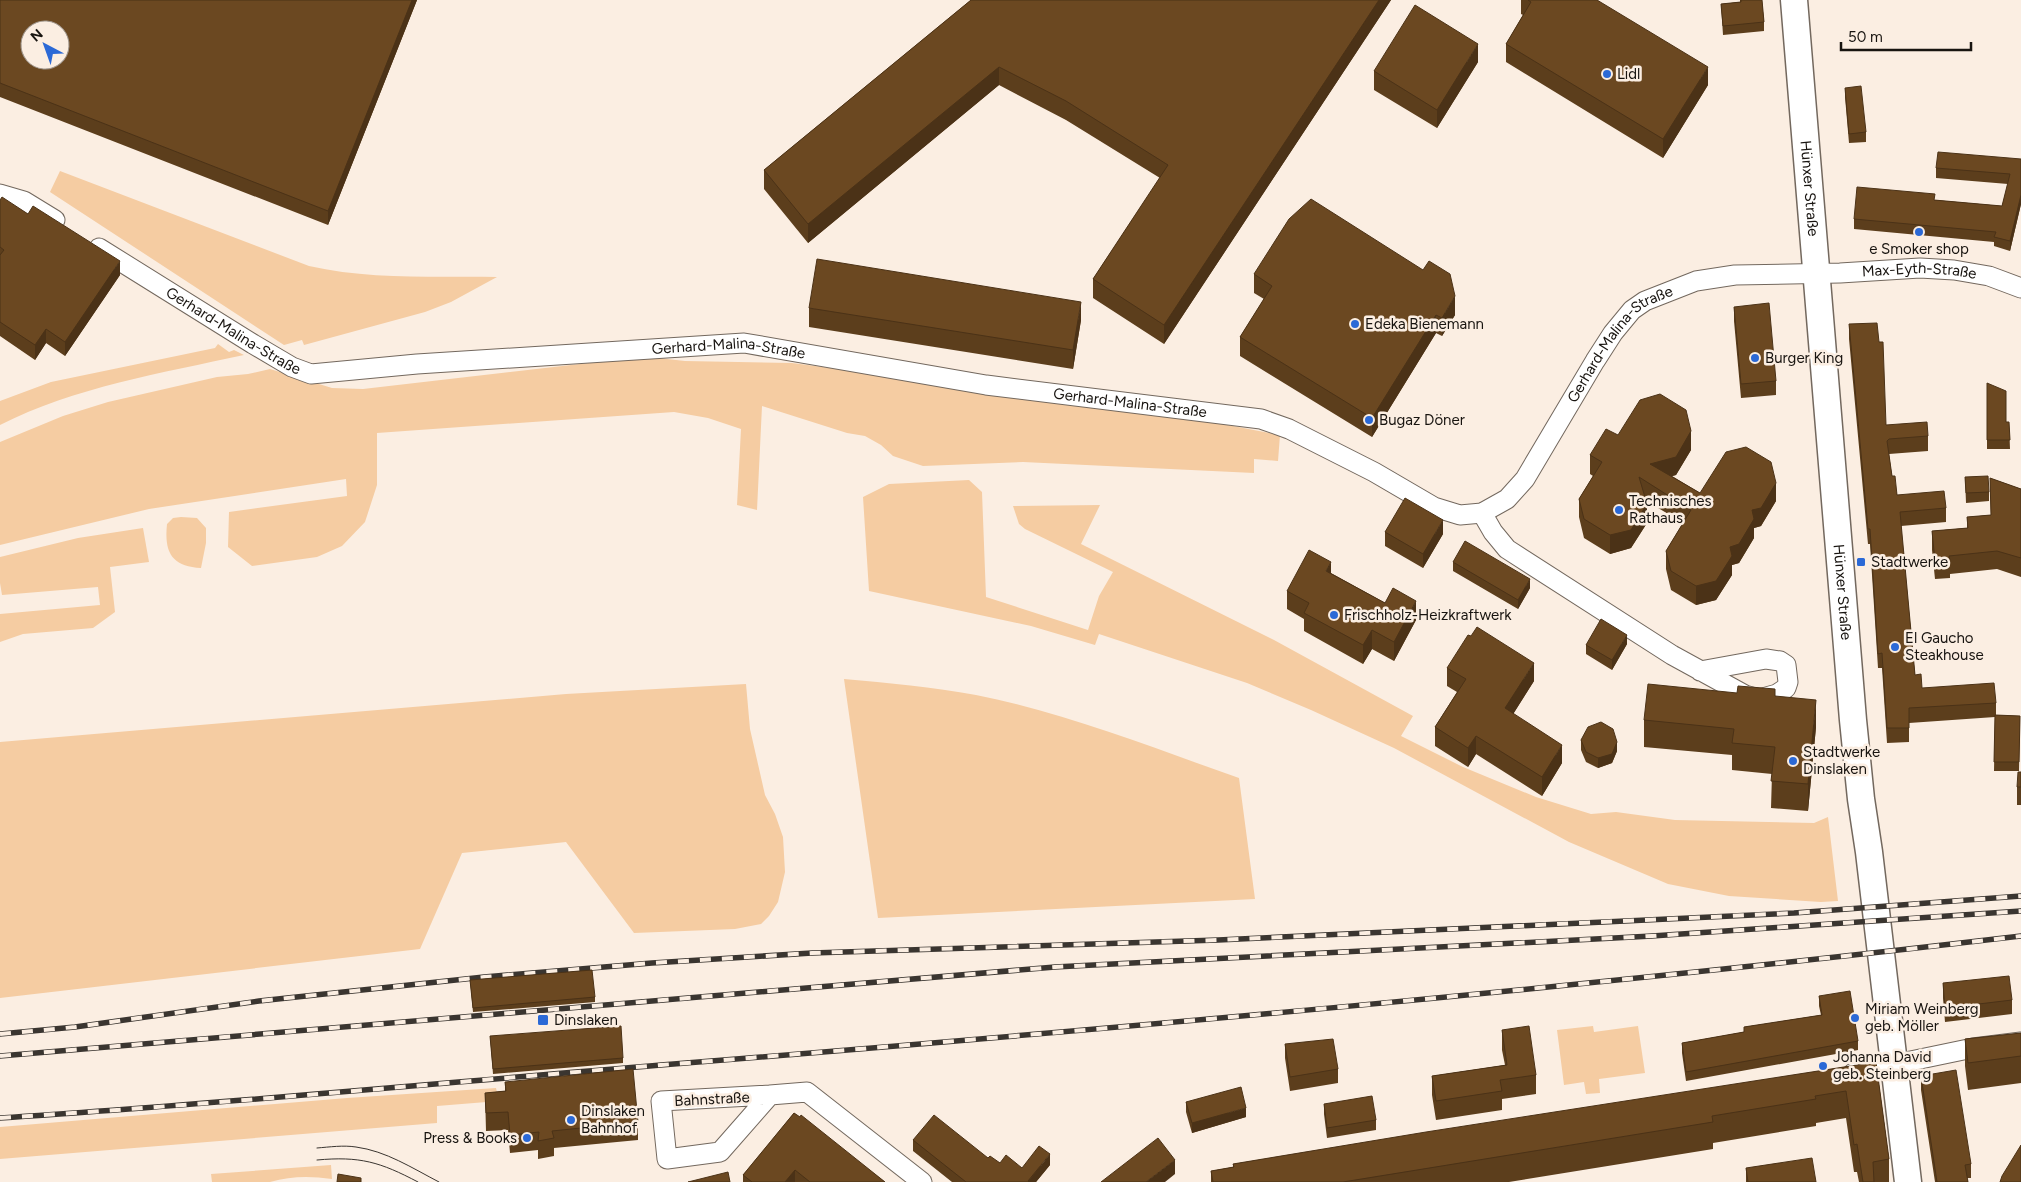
<svg xmlns="http://www.w3.org/2000/svg" width="2021" height="1182" viewBox="0 0 2021 1182" font-family="Figtree,sans-serif">
  <style>
    .green { fill: #f5cca2 }
    .lines { fill: none; stroke-linecap: round; stroke-linejoin: round }
    .minor-casing { stroke: #73685e; stroke-width: 21 }
    .secondary-casing { stroke: #73685e; stroke-width: 29 }
    .minor { stroke: #fff; stroke-width: 19 }
    .secondary { stroke: #fff; stroke-width: 26 }
    .tram { stroke: #3a3530; stroke-width: 1 }
    .rail-casing { stroke: #3a3530; stroke-width: 5.5 }
    .rail { stroke: #fbeee2; stroke-width: 4; stroke-dasharray: 11; stroke-linecap: butt }
    .wall { fill: #5c3e1c }
    .shaded-wall { fill: #4b3217 }
    .building { fill: #6b4821; stroke: #4b3217; fill-rule: evenodd }
    .poi-dot { fill: #2b69d6; stroke: #fbeee2; stroke-width: 2 }
    .labels { text-anchor: middle; dominant-baseline: central; stroke-width: 5; stroke-linejoin: round; paint-order: stroke }
    .poi-label { font-size: 15px; fill: #181410; stroke: #fbeee2; text-anchor: start }
    .street-label { font-size: 15px; fill: #181410; stroke: #fbeee2 }
  </style>
  <rect width="100%" height="100%" fill="#fbeee2"/>
  <path class="green" d="M60,171L309,266C370,280 435,276 497,277L451,302L425,312L304,345L302,340L284,345L50,192Z
    M218,344L229,352L234,350L244,355C162,373 75,387 0,425V401L51,382L215,348Z
    M658,358L685,361L792,363L999,390L1212,422L1280,435L1278,461L1254,459V473L1023,462L923,466L893,456L881,445L865,436L847,433L762,406L757,510L737,505L741,429L708,418L674,412L377,433V485L365,522L342,546L317,557L252,566L228,547L229,512L347,496L346,479L149,509L0,545V442L63,416L108,402L217,377L248,374L270,369L332,388L363,389L606,361Z
    M969,480L982,492L986,597L1088,630L1099,596L1113,572L1025,529L1019,524L1013,506L1100,505L1081,544L1274,640L1413,716L1401,736L1463,767L1536,797L1591,814L1616,812L1675,820L1814,823L1828,817L1838,901L1821,902L1729,896L1668,884L1569,842L1394,748L1311,710L1247,683L1099,634L1095,645L1031,626L869,591L863,497L889,484Z
    M181,517L197,518L206,528V543L201,568C172,566 164,553 167,524L173,518Z
    M143,528L149,562L110,567L115,612L93,628L23,634L0,642V614L100,605L98,587L2,595L0,583V557L78,538Z
    M844,679C888,683 933,687 976,695C1066,713 1153,748 1239,778L1255,899L878,918Z
    M746,684L750,729L765,795L775,814L783,837L785,872L778,902L769,916L761,924L735,929L634,933L566,842L462,853L420,949L0,998V742L566,694Z
    M1593,1026L1594,1032L1638,1026L1645,1073L1599,1079L1600,1093L1586,1094L1584,1082L1564,1085L1557,1030Z
    M496,1088L499,1101L437,1106V1123L0,1159V1127L347,1098Z
    M331,1165L332,1179C310,1176 291,1176 270,1182C261,1182 224,1182 212,1182L211,1174Z"/>
  <g class="lines">
    <g class="minor-casing">
      <g id="minor">
        <path d="M0,194L24,201L55,220"/>
        <path id="s1" d="M99,248L253,344L292,367L311,374L417,364L744,343L986,385L1261,419L1289,429L1374,472L1434,507L1460,515L1482,513L1507,499L1525,479L1595,361L1613,333L1632,310L1645,301L1696,281L1735,275L1840,273L1920,268L1954,270L1989,276L2021,288"/>
        <path d="M1482,513L1493,532L1507,549L1672,655L1745,695L1759,699L1777,694L1786,688L1788,682L1786,665L1780,661L1766,659L1700,671"/>
        <path d="M1853,1073L1973,1048L2021,1042"/>
        <path d="M770,1095L661,1101L667,1159L720,1152L770,1095L807,1092L922,1182"/>
      </g>
    </g>
    <g class="secondary-casing">
      <g id="secondary">
        <path id="s2" d="M1794,0L1853,720L1861,799L1869,852L1908,1182"/>
      </g>
    </g>
    <use href="#minor" class="minor"/>
    <use href="#secondary" class="secondary"/>
    <path class="tram" d="M317,1148C330,1147 343,1145 356,1147C386,1151 412,1168 439,1182
      M317,1160C360,1156 380,1162 418,1182"/>
    <g class="rail-casing">
      <path id="rail" d="M0,1034L75,1027L259,1001L484,977L652,963L812,953L1218,940L1794,913L2021,896
        M0,1056L1055,967L1652,936L2021,911
        M0,1118C220,1104 440,1083 661,1065C1115,1029 1569,989 2021,936"/>
    </g>
    <use href="#rail" class="rail"/>
  </g>
  <path class="wall" d="M0,0H417L328,225L0,97Z
    M971,0H1391L1164,344L1093,298V279L1160,178L1066,120L999,85L808,243L764,189V170Z
    M1521,0H1597L1708,85L1663,158L1506,62V44L1523,15L1521,14Z
    M1740,0H1762L1764,22V31L1723,35L1721,4L1740,2Z
    M1478,62L1437,128L1374,90V71Z
    M1845,88L1866,132V142L1849,143L1845,97Z
    M2021,159V204L2010,251L1994,246V242L1854,229V219L1935,200L2002,206L2008,184L1936,178V168Z
    M0,200L120,275L65,356L46,343L35,360L0,336Z
    M1254,274L1455,315L1442,336L1436,333L1372,437L1240,356V337L1264,299L1254,293Z
    M1734,307L1776,381V395L1741,398L1734,321Z
    M809,308L1081,320L1073,369L809,327Z
    M1849,324L1886,425L1928,436V451L1889,454L1892,476L1897,495L1946,508V522L1901,526L1915,675L1922,688L1996,703V715L2020,716L2019,771H1994L1995,717L1909,723V742L1887,743L1882,668H1878L1870,544H1868L1849,339Z
    M1987,383L2006,422H2009L2010,449H1987Z
    M1618,435L1691,450L1676,475L1672,476L1700,493L1776,501L1761,526L1754,528V538L1739,563L1732,565V575L1716,600L1696,605L1671,590L1666,569V551L1683,523L1645,500L1647,523L1631,548L1610,554L1584,538L1579,517V499L1593,476L1590,474V455Z
    M1965,477L1989,492V501L1966,503Z
    M1990,478L2021,489V577L1997,569L1950,574V578L1935,579L1932,550V531L1967,528V517L1991,515Z
    M1385,532L1443,534L1423,568L1385,546Z
    M1453,562L1530,588L1518,609L1453,571Z
    M1331,573L1416,620L1394,661L1372,649L1363,664L1304,631V619L1287,609V591Z
    M1627,644L1612,670L1586,654V645Z
    M1447,668L1534,681L1513,714L1562,763L1542,796L1476,754L1468,767L1435,746V727L1457,692L1447,686Z
    M1775,696L1816,727L1808,811L1771,808L1772,774L1732,770V755L1644,747V720Z
    M1581,740L1617,751L1612,763L1598,768L1586,762L1581,750Z
    M2021,772V805H2017V787Z
    M470,980L595,997V1002L473,1012Z
    M1943,983L2012,1000V1014L1945,1022L1943,998Z
    M1819,996L1858,1041V1050L1686,1081L1682,1053V1043L1744,1032V1027L1821,1015L1819,1006Z
    M1502,1030L1536,1075V1094L1502,1099V1110L1436,1120L1432,1095V1076L1505,1065L1502,1050Z
    M2021,1033V1083L1968,1090L1965,1066V1039Z
    M490,1036L623,1058V1063L493,1074Z
    M1285,1044L1338,1069V1083L1290,1091L1285,1058Z
    M1876,1062L1889,1159V1182H1859L1857,1172H1854L1846,1118L1816,1123V1126L1713,1143V1149L1509,1182H1211V1171L1233,1167V1164Z
    M1921,1076L1971,1164V1178H1967L1968,1182H1935L1921,1090Z
    M505,1082L638,1122V1140L554,1148V1156L538,1159V1150L510,1153L508,1130L486,1131L485,1093L505,1091Z
    M1186,1102L1246,1117L1192,1133L1186,1112Z
    M1324,1104L1376,1120V1130L1327,1138L1324,1114Z
    M794,1113L885,1182H743V1175Z
    M913,1140L988,1158L1000,1163L1022,1168L1050,1165L1036,1182H952L913,1151Z
    M1746,1168L1816,1182H1746Z"/>
  <path class="shaded-wall" d="M412,0H417L328,225V211Z
    M1379,0H1391L1164,344V325Z
    M1478,44V62L1437,128V110Z
    M999,67V85L808,243V224Z
    M1708,67V85L1663,158V139Z
    M2021,195V204L2010,251V241Z
    M120,261V275L65,356V342Z
    M1455,296V315L1442,336V318Z
    M1081,302V320L1073,369V350Z
    M1436,315V333L1372,437V418Z
    M46,329V343L35,360V345Z
    M1691,431V450L1676,475L1650,482V464Z
    M1776,483V501L1761,526L1754,528V538L1739,563L1732,565V575L1716,600L1696,605V586L1730,547L1752,510Z
    M1647,504V523L1631,548L1610,554V535Z
    M1443,520V534L1423,568V554Z
    M1331,562V581L1326,571Z
    M1530,579V588L1518,609V600Z
    M1416,601V620L1394,661V642Z
    M1372,630V649L1363,664V645Z
    M1627,635V644L1612,670V660Z
    M1534,663V681L1505,727V708Z
    M1816,700V727L1808,811V784Z
    M1476,736V754L1468,767V748Z
    M1617,742V751L1612,763L1598,768V758Z
    M1562,745V763L1542,796V777Z
    M1246,1108V1117L1192,1133V1123Z
    M1050,1154V1165L1036,1182H1028Z
    M1175,1160V1174L1165,1182H1146Z
    M795,1170V1182H785Z"/>
  <path class="building" d="M0,0H412L328,211L0,83ZM30,30H60V60H30Z
    M971,0H1379L1164,325L1093,279L1168,165L1066,101L999,67L808,224L764,170Z
    M1528,0H1597L1708,67L1663,139L1506,44L1531,2Z
    M1741,0H1762L1764,22L1723,26L1721,4L1741,2Z
    M1415,5L1478,44L1437,110L1374,71Z
    M1861,86L1866,132L1849,134L1845,88Z
    M1938,152L2021,159V195L2010,241L1994,237L1996,232L1854,219L1857,187L1935,194L1934,200L2002,206L2010,174L1936,168Z
    M2,197L28,214L33,206L120,261L65,342L46,329L35,345L0,322V255L4,250L0,247V200Z
    M1311,199L1423,270L1429,261L1450,274L1455,296L1442,318L1436,315L1372,418L1240,337L1272,286L1254,274L1289,219Z
    M817,259L1081,302L1073,350L809,308Z
    M1769,303L1776,381L1741,384L1734,307Z
    M1877,323L1879,342H1883L1886,425L1927,422L1928,436L1889,439L1887,441L1892,476H1895L1897,495L1944,491L1946,508L1900,512L1915,675L1921,674L1922,688L1994,683L1996,703L1909,708V728H1887L1882,653L1878,654L1870,529H1868L1849,324Z
    M1987,383L2006,391V422H2009L2010,440H1987Z
    M1660,394L1686,410L1691,431L1676,457L1650,464L1700,493L1726,452L1746,447L1771,462L1776,483L1761,508L1752,510L1754,519L1739,544L1730,547L1732,556L1716,581L1696,586L1671,571L1666,551L1691,510L1639,477L1647,504L1631,530L1610,535L1584,519L1579,499L1602,462L1590,455L1606,429L1618,435L1640,400Z
    M1988,476L1989,492L1966,493L1965,477Z
    M1990,478L2021,489V558L1997,551L1949,556L1950,560L1935,561L1932,531L1968,528L1967,517L1991,515Z
    M1405,498L1443,520L1423,554L1385,532Z
    M1465,541L1530,579L1518,600L1453,562Z
    M1309,550L1331,562L1326,571L1385,603L1393,588L1416,601L1394,642L1372,630L1363,645L1304,613L1309,603L1287,591Z
    M1601,619L1627,635L1612,660L1586,645Z
    M1477,627L1534,663L1505,708L1562,745L1542,777L1476,736L1468,748L1435,727L1466,679L1447,668L1468,635L1471,636Z
    M1648,684L1737,693L1738,686L1775,689V696L1816,700L1808,784L1771,781L1775,747L1732,743L1734,729L1644,720Z
    M1995,715L2020,716L2019,762H1994Z
    M1601,722L1613,729L1617,742L1612,754L1598,758L1586,752L1581,740L1588,727Z
    M2018,772H2021V787H2017Z
    M592,970L595,997L473,1008L470,980Z
    M2009,976L2012,1000L1945,1008L1943,983Z
    M1850,991L1858,1041L1686,1072L1682,1043L1744,1032V1027L1822,1015L1819,996Z
    M621,1026L623,1058L493,1069L490,1036Z
    M1529,1026L1536,1075L1500,1080L1502,1091L1436,1101L1432,1076L1507,1065L1502,1030Z
    M2021,1033V1056L1968,1063L1965,1039Z
    M1333,1039L1338,1069L1290,1077L1285,1044Z
    M1876,1062L1889,1159L1873,1162L1874,1182H1863L1857,1144L1854,1145L1846,1091L1815,1096L1816,1099L1712,1116L1713,1122L1343,1182H1213L1211,1171L1234,1167L1233,1164L1426,1132Z
    M633,1069L638,1122L552,1131L554,1138L538,1141L539,1132L510,1135L508,1112L486,1113L485,1093L506,1091L505,1082Z
    M1956,1070L1971,1164L1965,1165L1968,1182H1937L1921,1076Z
    M1241,1087L1246,1108L1192,1123L1186,1102Z
    M1372,1096L1376,1120L1327,1128L1324,1104Z
    M794,1113L800,1117L801,1115L885,1182H810L795,1170L785,1182H752L743,1175Z
    M934,1115L988,1158L990,1156L1000,1163L1006,1155L1022,1168L1039,1146L1050,1154L1028,1181L1029,1182H966L913,1140Z
    M1158,1138L1175,1160L1146,1182H1101Z
    M2021,1145V1182H2000L2002,1176Z
    M1812,1158L1816,1182H1748L1746,1168Z
    M728,1172L730,1182H688Z
    M338,1174L361,1178V1182H337Z"/>
  <g class="poi-dot">
    <circle cx="1607" cy="74" r="5"/>
    <circle cx="1919" cy="232" r="5"/>
    <circle cx="1355" cy="324" r="5"/>
    <circle cx="1755" cy="358" r="5"/>
    <circle cx="1369" cy="420" r="5"/>
    <circle cx="1619" cy="510" r="5"/>
    <rect x="1856" y="557" width="10" height="10" rx="2.5"/>
    <circle cx="1334" cy="615" r="5"/>
    <circle cx="1895" cy="647" r="5"/>
    <circle cx="1793" cy="761" r="5"/>
    <circle cx="1855" cy="1018" r="5"/>
    <rect x="537" y="1014" width="12" height="12" rx="2.5"/>
    <circle cx="1823" cy="1066" r="5"/>
    <circle cx="571" cy="1120" r="5"/>
    <circle cx="527" cy="1138" r="5"/>
  </g>
  <g class="labels">
    <g class="poi-label">
      <text x="1617" y="74">Lidl</text>
      <text x="1919" y="249" text-anchor="middle">e Smoker shop</text>
      <text x="1365" y="324">Edeka Bienemann</text>
      <text x="1765" y="358">Burger King</text>
      <text x="1379" y="420">Bugaz Döner</text>
      <text x="1629" y="501">Technisches<tspan x="1629" dy="17">Rathaus</tspan></text>
      <text x="1871" y="562">Stadtwerke</text>
      <text x="1344" y="615">Frischholz-Heizkraftwerk</text>
      <text x="1905" y="638">El Gaucho<tspan x="1905" dy="17">Steakhouse</tspan></text>
      <text x="1803" y="752">Stadtwerke<tspan x="1803" dy="17">Dinslaken</tspan></text>
      <text x="1865" y="1009">Miriam Weinberg<tspan x="1865" dy="17">geb. Möller</tspan></text>
      <text x="554" y="1020">Dinslaken</text>
      <text x="1833" y="1057">Johanna David<tspan x="1833" dy="17">geb. Steinberg</tspan></text>
      <text x="581" y="1111">Dinslaken<tspan x="581" dy="17">Bahnhof</tspan></text>
      <text x="517" y="1138" text-anchor="end">Press &amp; Books</text>
    </g>
    <g class="street-label">
      <text stroke="none"><textPath href="#s2" startOffset="189">Hünxer Straße</textPath></text>
      <text stroke="none"><textPath href="#s1" startOffset="1998">Max-Eyth-Straße</textPath></text>
      <text stroke="none"><textPath href="#s1" startOffset="158">Gerhard-Malina-Straße</textPath></text>
      <text stroke="none"><textPath href="#s1" startOffset="1671">Gerhard-Malina-Straße</textPath></text>
      <text stroke="none"><textPath href="#s1" startOffset="666">Gerhard-Malina-Straße</textPath></text>
      <text stroke="none"><textPath href="#s1" startOffset="1072">Gerhard-Malina-Straße</textPath></text>
      <text stroke="none"><textPath href="#s2" startOffset="594">Hünxer Straße</textPath></text>
      <text transform="translate(712 1099) rotate(-3)">Bahnstraße</text>
    </g>
  </g>
  <g transform="translate(45 45) rotate(319)"><circle r="24" fill="#fbeee2" stroke="#a0978e"/>
  <path d="M0-4L9 19L0 12L-9 19Z" fill="#2b69d6"/>
  <text y="-8" font-size="14" font-weight="bold" text-anchor="middle" fill="#181410">N</text>
  </g>
  <path d="M1841 42v8h130v-8" fill="none" stroke="#181410" stroke-width="2.5"/>
  <text x="1848" y="42" font-size="15" fill="#181410" stroke="#fbeee2" stroke-width="4" paint-order="stroke">50 m</text>
</svg>
